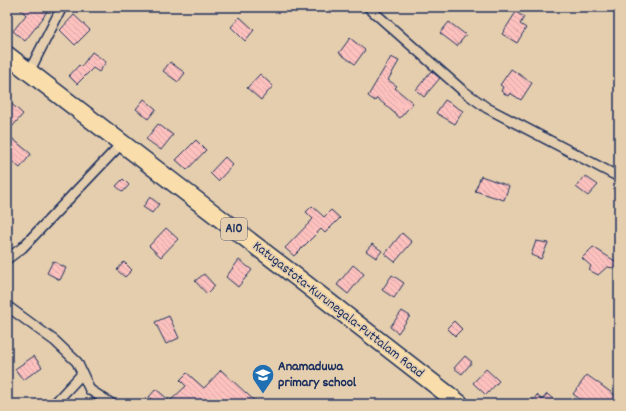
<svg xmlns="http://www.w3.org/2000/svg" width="626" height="411" viewBox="0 0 626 411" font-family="Dekko,sans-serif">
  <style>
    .building { fill: url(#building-back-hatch); stroke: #1b2f5e }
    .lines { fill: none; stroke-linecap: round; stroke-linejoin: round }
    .street-casing { stroke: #1b2f5e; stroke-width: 12 }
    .highway-casing { stroke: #1b2f5e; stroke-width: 20 }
    .street { stroke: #e5ceae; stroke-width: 9 }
    .highway { stroke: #f9deab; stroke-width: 17 }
    .labels { text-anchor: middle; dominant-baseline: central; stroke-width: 3.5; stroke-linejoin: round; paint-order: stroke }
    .shield { fill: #e5ceae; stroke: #585f76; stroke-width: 1 }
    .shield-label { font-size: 13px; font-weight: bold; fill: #1b2f5e }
    .street-label { font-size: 14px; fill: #1b2f5e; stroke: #e5ceae }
    .poi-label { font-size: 14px; font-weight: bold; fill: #1b2f5e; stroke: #e5ceae; text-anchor: start }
  </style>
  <defs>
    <pattern id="building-back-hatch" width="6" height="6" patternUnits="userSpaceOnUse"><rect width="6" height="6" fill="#fdc1be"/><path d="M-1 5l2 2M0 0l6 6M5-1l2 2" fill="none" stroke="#d8a6a6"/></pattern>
  </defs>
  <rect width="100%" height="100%" fill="#e5ceae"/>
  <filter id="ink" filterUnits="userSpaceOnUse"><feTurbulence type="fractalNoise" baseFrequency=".025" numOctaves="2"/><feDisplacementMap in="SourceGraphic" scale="8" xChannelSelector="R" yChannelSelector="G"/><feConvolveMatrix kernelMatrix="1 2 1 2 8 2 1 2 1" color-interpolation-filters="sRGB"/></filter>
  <g filter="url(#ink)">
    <path class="building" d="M18,7H49L43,18L25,41L13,31L26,15Z
      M516,12L524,17L520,24L526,28L517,43L502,34Z
      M74,15L90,30L75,45L60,30Z
      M240,17L254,30L245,41L231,27Z
      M449,22L466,35L457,46L440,33Z
      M350,38L365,50L355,64L339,53Z
      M92,52L106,62L99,72L93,68L77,84L69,76L79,65L81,67Z
      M391,57L399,61L388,80L397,86L395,88L413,103L400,118L377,98L375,101L368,96Z
      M170,62L185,73L178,82L163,71Z
      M511,69L532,83L521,100L510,93L508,96L501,91L503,87L500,85Z
      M431,71L440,78L424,97L416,90Z
      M260,74L273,86L261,100L247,88Z
      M144,99L156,109L148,119L136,109Z
      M7,100L23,114L7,133Z
      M445,100L463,111L455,124L436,113Z
      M158,124L173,135L161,150L146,139Z
      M7,134L31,154L20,168L7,157Z
      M196,140L206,150L187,170L176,160Z
      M225,157L233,165L218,181L210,173Z
      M481,176L509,186L504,200L475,191Z
      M585,176L598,185L588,196L576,187Z
      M123,179L129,185L123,192L116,186Z
      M150,197L159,204L152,213L143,207Z
      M312,206L324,217L331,210L340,218L325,233L321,229L294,256L285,248L313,219L306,212Z
      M166,228L178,239L161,257L149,246Z
      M402,233L412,242L395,262L385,254Z
      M536,241L548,243L541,259L531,255Z
      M372,244L382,251L376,258L366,251Z
      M593,247L618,263L615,268L607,267L598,275L589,270L591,266L582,258Z
      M239,260L252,270L238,287L226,277Z
      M53,261L66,268L60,280L47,273Z
      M124,262L132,270L125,277L117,270Z
      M353,265L364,274L348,294L337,285Z
      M204,274L215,286L207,294L195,281Z
      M392,275L404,283L394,298L382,290Z
      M402,311L410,316L398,333L390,327Z
      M169,316L179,338L166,344L155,322Z
      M454,321L462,329L455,336L447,328Z
      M34,356L42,367L23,380L15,369Z
      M465,356L472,362L462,374L454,368Z
      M486,369L499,381L486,395L473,383Z
      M221,370L258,404H156L149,397L156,389L170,401L186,386L180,380L187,373L204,388Z
      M587,375L619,398V404H587L573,394Z
      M547,394L559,404H530L537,395L542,400Z"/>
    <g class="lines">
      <g class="street-casing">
        <path id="street" d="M368,7L462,90L487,108L619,177
          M29,72L62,7
          M7,259L22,248L122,143
          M7,306L55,341L77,362L90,390L112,404
          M54,404L82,374"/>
      </g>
      <g class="highway-casing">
        <path id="highway" d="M7,55L303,282L460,404"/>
      </g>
      <use href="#street" class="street"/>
      <use href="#highway" class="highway"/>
    </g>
  </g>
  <defs>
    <g id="school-pin" transform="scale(1.15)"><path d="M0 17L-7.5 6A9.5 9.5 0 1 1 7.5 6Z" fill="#1f6fb2" stroke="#e5ceae"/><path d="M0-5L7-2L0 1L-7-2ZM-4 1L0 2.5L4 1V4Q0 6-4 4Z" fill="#fff"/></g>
  </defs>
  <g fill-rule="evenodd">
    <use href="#school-pin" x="263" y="375"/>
  </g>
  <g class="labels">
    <rect class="shield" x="221" y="218" width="26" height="22" rx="3"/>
    <g class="shield-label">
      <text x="234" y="229">A10</text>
    </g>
    <g class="street-label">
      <text transform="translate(338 310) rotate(38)">Katugastota-Kurunegala-Puttalam Road</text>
    </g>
    <g class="poi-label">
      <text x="278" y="367">Anamaduwa<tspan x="278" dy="16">primary school</tspan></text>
    </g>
  </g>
  <rect width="626" height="411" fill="none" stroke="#e5ceae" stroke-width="24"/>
  <rect x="12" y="12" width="602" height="387" fill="none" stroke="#1b2f5e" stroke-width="1.5" filter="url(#ink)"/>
</svg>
